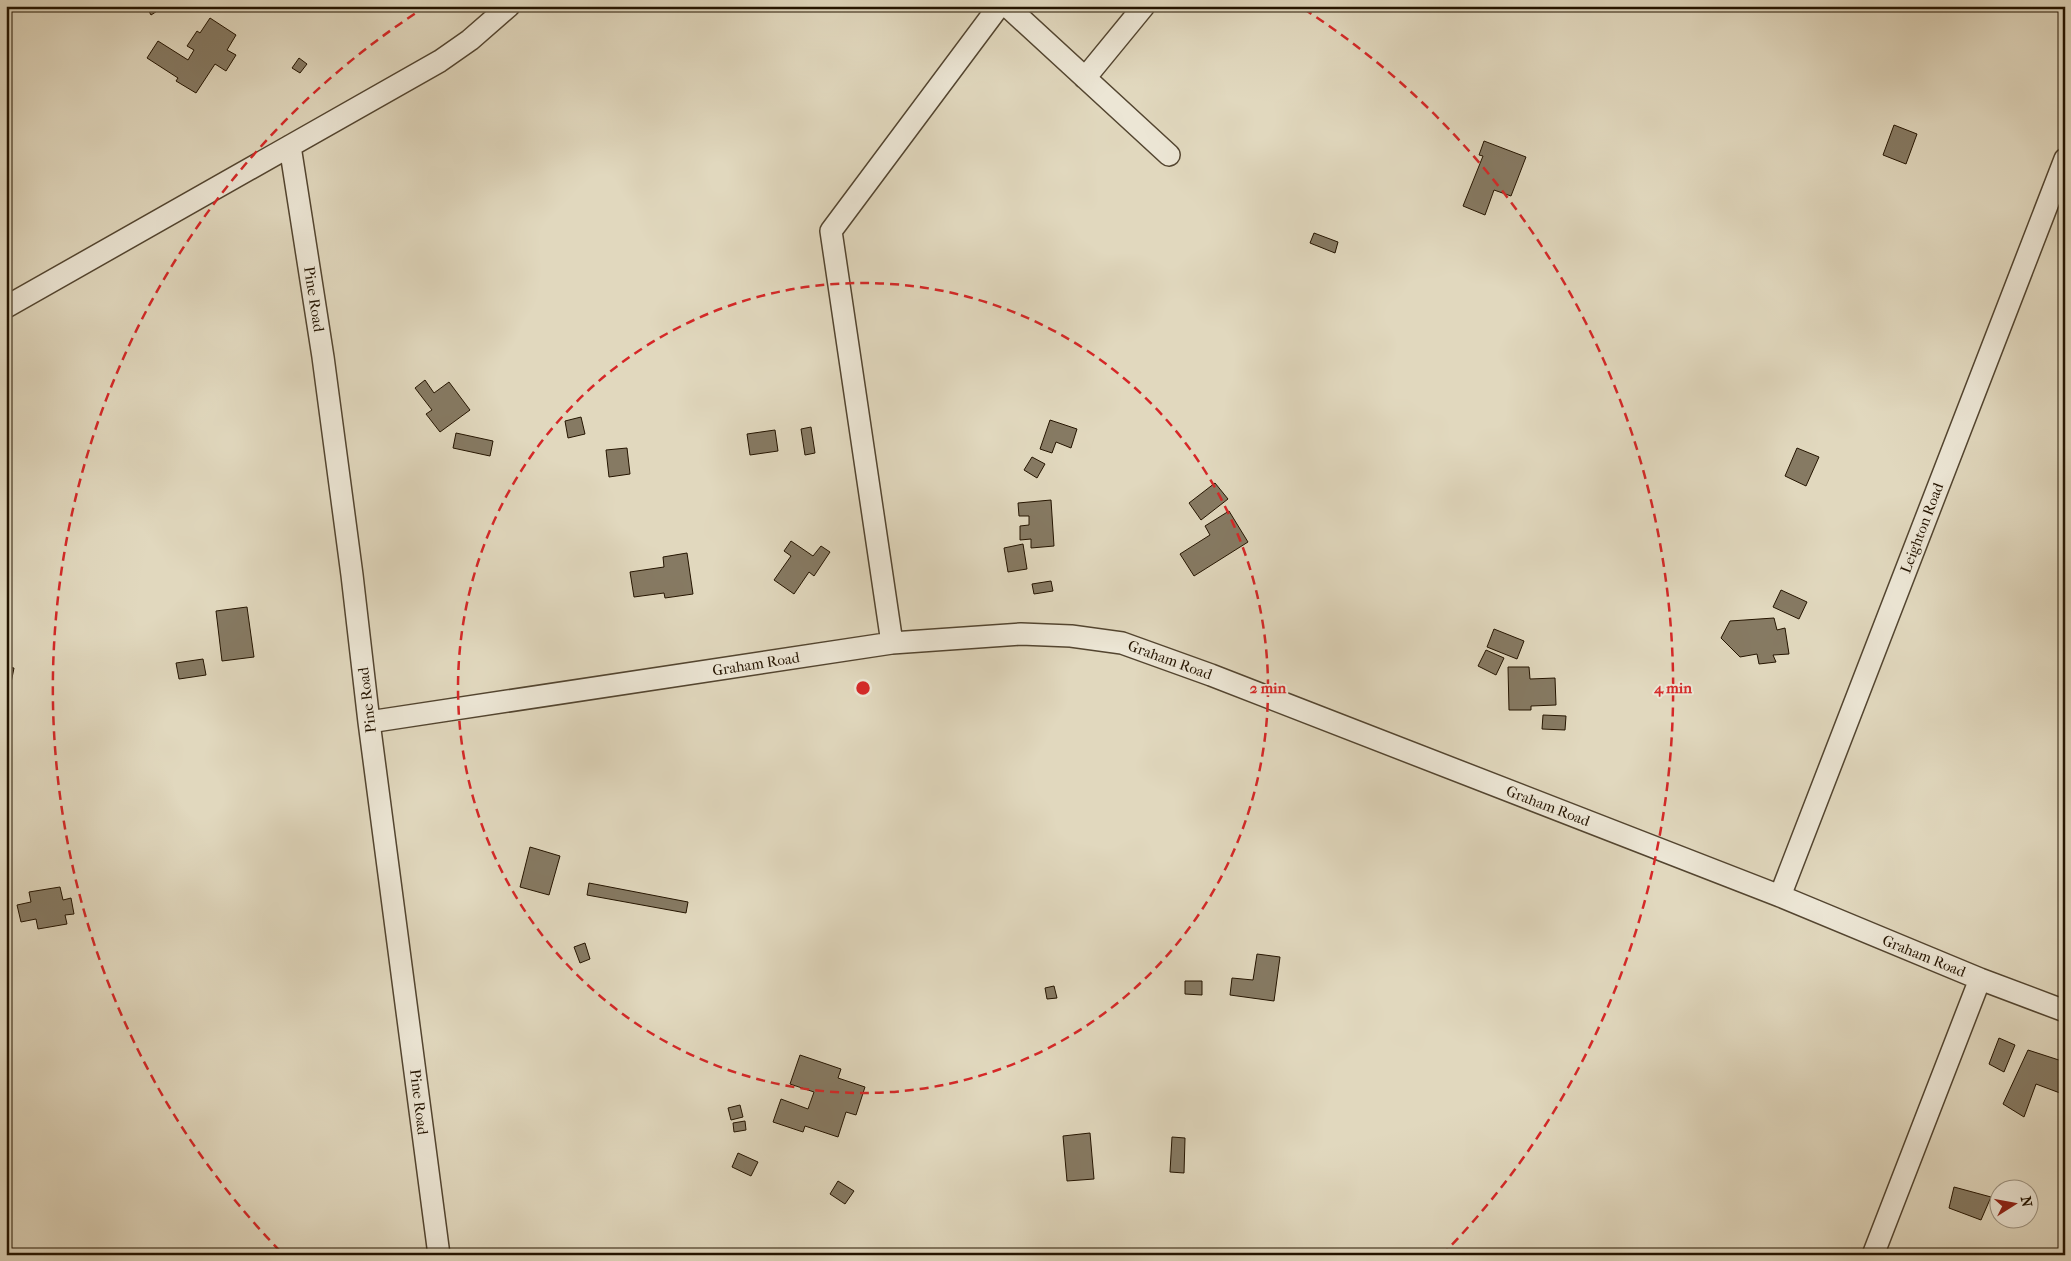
<svg xmlns="http://www.w3.org/2000/svg" width="2071" height="1261" viewBox="0 0 2071 1261" font-family="'IM FELL French Canon',serif">
  <style>
    .building { fill: #867a63; stroke: #241400 }
    .lines { fill: none; stroke-linecap: round; stroke-linejoin: round }
    .minor-casing { stroke: #534530; stroke-width: 24 }
    .minor { stroke: #ece6d5; stroke-width: 21 }
    .ring { fill: none; stroke: #d62828; stroke-width: 2.5; stroke-dasharray: 9 6 }
    .labels { text-anchor: middle; dominant-baseline: central; stroke-width: 4; stroke-linejoin: round; paint-order: stroke }
    .street-label { font-size: 15px; fill: #241400; stroke: #ece6d5 }
    .centre { fill: #d62828; stroke: #ece6d5; stroke-width: 2.5 }
    .ring-label { font-size: 15px; text-anchor: middle; font-weight: bold; fill: #d62828; stroke: #ece6d5; stroke-width: 4; stroke-linejoin: round; paint-order: stroke }
  </style>
  <rect width="100%" height="100%" fill="#e1d8be"/>
  <filter id="stains"><feTurbulence type="fractalNoise" baseFrequency=".004" numOctaves="4"/><feColorMatrix values="0 0 0 0 .2 0 0 0 0 .09 0 0 0 0 .02 0 0 0 .5 -.17"/></filter>
  <radialGradient id="worn" r=".72"><stop offset=".6" stop-color="#630" stop-opacity="0"/><stop offset="1" stop-color="#630" stop-opacity=".3"/></radialGradient>
  <path class="building" d="M146,6H165L151,15Z
    M1890,6H1906L1905,10Z
    M210,18L236,35L227,50L236,55L226,71L215,64L196,93L176,81L178,78L147,58L158,41L188,60L194,50L187,46L197,31L200,33Z
    M299,58L307,64L300,73L292,68Z
    M1894,125L1917,134L1906,164L1883,155Z
    M1484,141L1526,157L1511,196L1494,190L1485,215L1463,206L1483,156L1479,155Z
    M1314,233L1338,242L1335,253L1310,243Z
    M425,380L434,393L449,382L470,410L440,432L426,414L432,410L415,388Z
    M581,417L585,434L568,438L565,421Z
    M1050,420L1077,429L1071,448L1056,442L1052,453L1040,449Z
    M811,427L815,453L805,455L801,429Z
    M775,430L778,451L750,455L747,434Z
    M456,433L493,441L490,456L453,448Z
    M627,448L630,474L609,477L606,450Z
    M1797,448L1819,457L1806,486L1785,476Z
    M1032,457L1045,464L1037,478L1024,470Z
    M1215,483L1228,499L1201,520L1189,503Z
    M1051,500L1054,546L1031,548V539L1020,540V526L1029,525V516H1019L1018,503Z
    M1229,511L1248,542L1194,576L1180,554L1210,535L1205,526Z
    M791,541L813,556L821,546L830,552L814,576L809,572L794,594L774,580L791,556L784,551Z
    M1023,544L1027,569L1008,572L1004,548Z
    M687,553L693,594L665,598L664,593L634,597L630,572L664,567L663,557Z
    M1051,581L1053,591L1034,594L1032,584Z
    M1781,590L1807,602L1799,619L1773,607Z
    M247,607L254,657L222,661L216,611Z
    M1774,618L1777,630L1785,628L1789,654L1773,655L1776,662L1759,664L1757,654L1740,657L1721,638L1730,621Z
    M1494,629L1524,641L1517,659L1487,647Z
    M1486,650L1504,658L1496,675L1478,666Z
    M203,659L206,675L179,679L176,663Z
    M6,667L14,668L11,683L6,682Z
    M1508,667H1529L1530,679L1555,678L1556,705L1531,706V710H1509Z
    M1543,715L1566,716L1565,730L1542,729Z
    M530,847L560,856L549,895L520,887Z
    M589,883L688,902L686,913L587,895Z
    M60,887L63,900L71,898L74,914L65,915L67,924L38,929L36,919L21,922L17,905L31,902L29,892Z
    M585,943L590,959L580,963L574,947Z
    M1257,954L1280,957L1274,1001L1230,995L1232,978L1253,980Z
    M1185,981H1202V995L1185,994Z
    M1054,986L1057,998L1047,999L1045,988Z
    M1999,1038L2015,1045L2004,1072L1989,1064Z
    M2028,1050L2065,1062V1075L2060,1093L2036,1084L2024,1117L2003,1104Z
    M800,1055L841,1069L838,1078L865,1087L856,1115L846,1112L838,1137L805,1126L803,1132L773,1122L781,1099L808,1109L814,1092L790,1084Z
    M740,1105L743,1117L731,1120L728,1108Z
    M745,1121L746,1130L734,1132L733,1123Z
    M1090,1133L1094,1179L1067,1181L1063,1136Z
    M1172,1137L1185,1138L1184,1173L1170,1172Z
    M738,1153L758,1162L751,1176L732,1167Z
    M838,1181L854,1191L845,1204L830,1194Z
    M1954,1187L1991,1197L1981,1220L1949,1208Z"/>
  <g class="lines">
    <g class="minor-casing">
      <path id="minor" d="M1007,6L1169,155
        M1085,78L1144,6
        M290,146L323,357L352,575L369,722L439,1255
        M6,307L440,61L470,40L509,6
        M892,643L831,231L999,6
        M369,722L892,643L1021,634L1071,636L1122,643L1211,675L1780,896L1980,979L2065,1011
        M1780,896L2065,159
        M1873,1255L1980,979"/>
    </g>
    <use href="#minor" class="minor"/>
  </g>
  <g class="ring">
    <circle cx="863" cy="688" r="405"/>
    <path d="M280 1251A810 810 0 0 1 422 9M1304 9A810 810 0 0 1 1446 1251"/>
  </g>
  <g class="labels">
    <g class="street-label">
      <text transform="translate(314 299) rotate(81)">Pine Road</text>
      <text transform="translate(1922 528) rotate(-69)">Leighton Road</text>
      <text transform="translate(1170 660) rotate(20)">Graham Road</text>
      <text transform="translate(756 664) rotate(-9)">Graham Road</text>
      <text transform="translate(367 700) rotate(-97)">Pine Road</text>
      <text transform="translate(1548 806) rotate(21)">Graham Road</text>
      <text transform="translate(1924 956) rotate(22)">Graham Road</text>
      <text transform="translate(419 1102) rotate(83)">Pine Road</text>
    </g>
  </g>
  <circle cx="863" cy="688" r="8" class="centre"/>
  <g class="ring-label">
    <text x="1268" y="693">2 min</text>
    <text x="1673" y="693">4 min</text>
  </g>
  <rect width="2071" height="1261" fill="none" stroke="#e1d8be" stroke-width="25"/>
  <rect x="8" y="8" width="2056" height="1246" fill="none" stroke="#241400" stroke-width="2.5"/>
  <rect x="12" y="12" width="2046" height="1236" fill="none" stroke="#241400"/>
  <g transform="translate(2014 1204) rotate(79)"><circle r="24" fill="#ece6d5" stroke="#9c9280"/>
  <path d="M0-4L9 19L0 12L-9 19Z" fill="#8f2418"/>
  <text y="-8" font-size="14" font-weight="bold" text-anchor="middle" fill="#241400">N</text>
  </g>
  <rect width="100%" height="100%" filter="url(#stains)"/>
  <rect width="100%" height="100%" fill="url(#worn)"/>
</svg>
